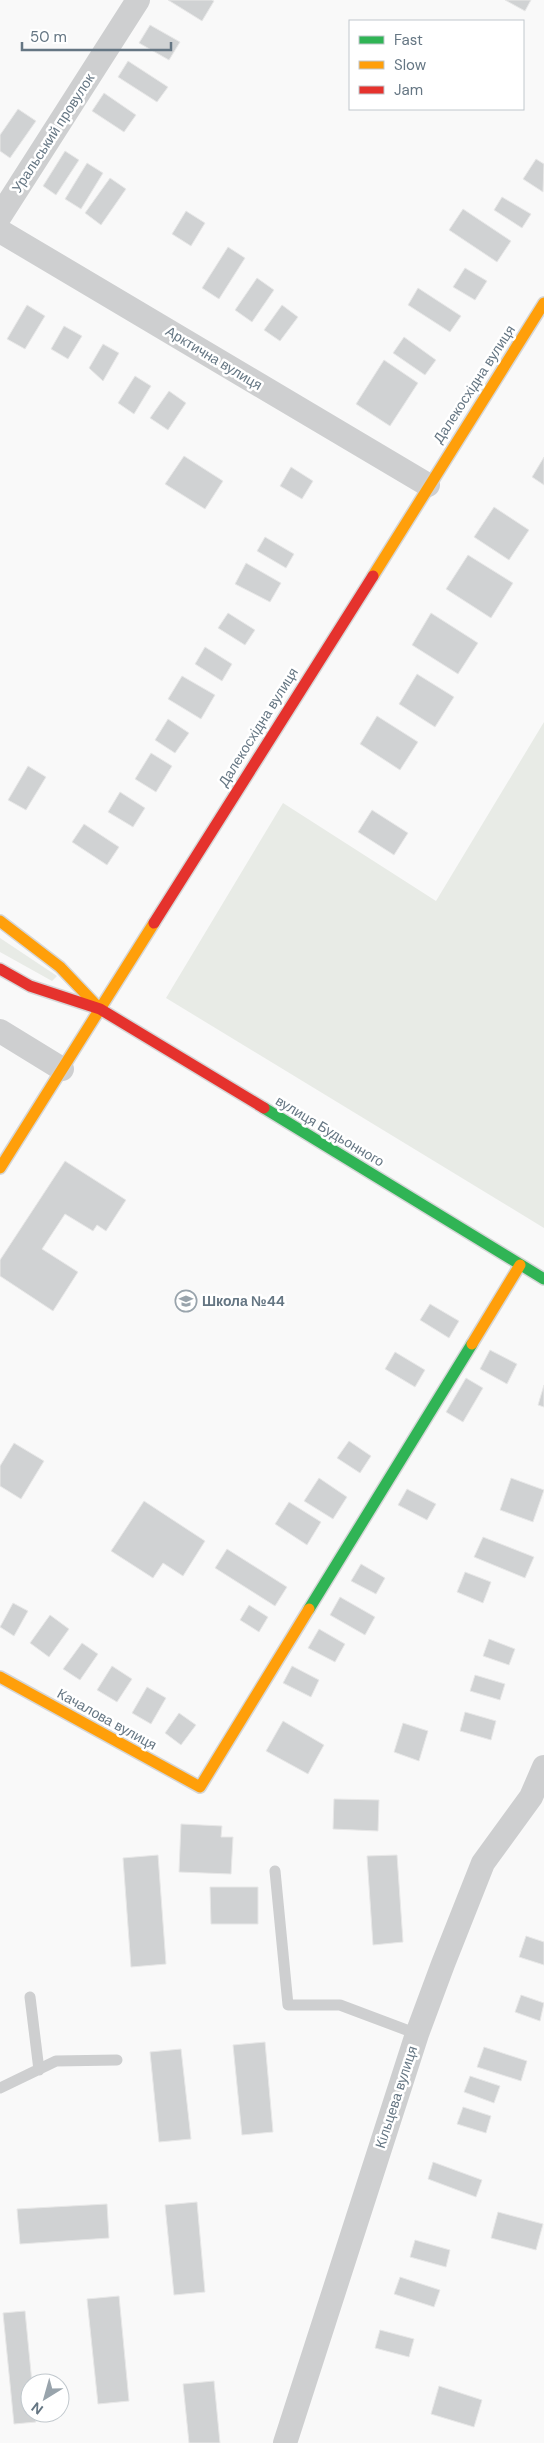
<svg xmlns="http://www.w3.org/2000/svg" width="544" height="2443" viewBox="0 0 544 2443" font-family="'DM Sans',sans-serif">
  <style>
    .green { fill: #e8ebe6 }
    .building { fill: #d0d2d3; stroke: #e8e8e8 }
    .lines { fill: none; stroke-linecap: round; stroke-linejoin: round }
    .fast-casing { stroke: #d5d6d7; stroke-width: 14 }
    .slow-casing { stroke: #d5d6d7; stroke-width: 14 }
    .jam-casing { stroke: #d5d6d7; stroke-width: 14 }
    .lane { stroke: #cecfd0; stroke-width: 11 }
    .street { stroke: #cecfd0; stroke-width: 24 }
    .fast { stroke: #30b455; stroke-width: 11 }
    .slow { stroke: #ff9f0a; stroke-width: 11 }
    .jam { stroke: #e5322d; stroke-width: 11 }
    .labels { text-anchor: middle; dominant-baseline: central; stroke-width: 5; stroke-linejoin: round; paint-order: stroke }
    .street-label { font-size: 14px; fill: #657683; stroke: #fff }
    .poi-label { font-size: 14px; font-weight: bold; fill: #657683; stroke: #fff; text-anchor: start }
  </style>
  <rect width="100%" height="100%" fill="#f9f9f9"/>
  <path class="green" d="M544,722V1228L166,998L283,803L436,901Z
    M0,938L57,976L52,981L0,952Z"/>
  <path class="building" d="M168,0H212L214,1L202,21Z
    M505,0H531L525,11Z
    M150,25L180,42L169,60L139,43Z
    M128,61L168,87L157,102L118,77Z
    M104,93L136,115L124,132L92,111Z
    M18,109L36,121L10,158L0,151V135Z
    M65,151L79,160L56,195L43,186Z
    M536,159L544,164L543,192L523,179Z
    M87,163L103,173L81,209L65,199Z
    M110,178L126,189L101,225L85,213Z
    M502,197L531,214L522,228L494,210Z
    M463,209L511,241L497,262L449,230Z
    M186,211L205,223L191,246L172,234Z
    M228,247L245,258L219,299L202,288Z
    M465,268L487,281L475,300L453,287Z
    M257,278L274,290L252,322L235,310Z
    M418,288L461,316L450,332L408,305Z
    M27,305L45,316L25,349L7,339Z
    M282,305L298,317L280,341L264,330Z
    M64,326L82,336L68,359L51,349Z
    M404,337L436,360L425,375L393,353Z
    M103,344L119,353L103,381L89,368Z
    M384,360L418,383L390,426L356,404Z
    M135,376L151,386L134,414L118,403Z
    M169,391L186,403L168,430L150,418Z
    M184,456L223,481L205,509L165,484Z
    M544,457V485L532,477Z
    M291,467L313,481L302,499L280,486Z
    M494,507L529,530L509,560L474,537Z
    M265,537L294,554L286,568L257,551Z
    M468,555L513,583L491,618L446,589Z
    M246,563L281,583L270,602L235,584Z
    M228,613L255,630L245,645L218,628Z
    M431,613L478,643L458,674L412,645Z
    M205,647L232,664L222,681L195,664Z
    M417,674L454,697L435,727L399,704Z
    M182,676L215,695L201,719L168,699Z
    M377,716L418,742L400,770L360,744Z
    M168,719L189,733L175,753L155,740Z
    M151,753L172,766L156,792L135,779Z
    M28,766L46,777L26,810L8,800Z
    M120,792L145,808L133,827L108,812Z
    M372,810L408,833L394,855L358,832Z
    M84,824L119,847L107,865L72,842Z
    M65,1161L126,1200L106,1231L97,1225L93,1231L65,1214L42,1249L78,1272L53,1311L0,1276V1260Z
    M430,1304L459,1321L449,1338L420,1320Z
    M490,1350L517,1364L507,1384L480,1369Z
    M395,1352L425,1370L415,1387L385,1369Z
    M466,1378L483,1388L463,1422L446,1412Z
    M544,1385V1407L538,1405Z
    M349,1441L371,1456L360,1473L337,1458Z
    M14,1443L44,1461L21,1499L0,1486V1466Z
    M319,1478L347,1497L333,1519L304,1501Z
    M511,1478L544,1490L533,1522L500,1510Z
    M407,1489L436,1504L427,1520L398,1505Z
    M144,1501L205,1541L183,1576L163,1563L153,1578L111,1551Z
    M289,1502L321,1522L307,1545L275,1524Z
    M483,1537L534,1557L525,1578L474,1557Z
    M227,1549L287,1587L275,1606L215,1568Z
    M361,1564L385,1578L376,1594L351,1581Z
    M465,1572L491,1582L483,1603L457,1592Z
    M340,1597L375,1617L365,1635L330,1615Z
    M13,1603L28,1611L14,1636L0,1627Z
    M249,1605L268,1617L259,1632L240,1620Z
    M50,1615L69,1629L49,1657L30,1643Z
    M319,1629L345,1644L335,1662L308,1648Z
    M489,1639L515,1649L509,1665L483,1656Z
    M82,1643L98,1654L80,1680L63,1669Z
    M112,1666L132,1679L117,1702L97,1690Z
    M292,1666L319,1680L311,1697L283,1683Z
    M475,1675L505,1684L500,1700L470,1691Z
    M147,1687L166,1698L151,1724L132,1713Z
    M465,1712L496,1721L491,1740L460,1731Z
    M179,1713L196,1725L181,1745L165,1733Z
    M283,1721L324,1745L308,1774L266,1751Z
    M403,1723L428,1731L419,1761L394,1752Z
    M334,1799L379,1800L378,1831L333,1829Z
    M181,1824L222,1826L221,1837H233L231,1874L179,1872Z
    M158,1855L166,1964L131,1967L123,1858Z
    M397,1855L403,1942L373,1945L367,1856Z
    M210,1887H258V1924H211Z
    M526,1936L544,1942V1965L519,1957Z
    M521,1995L544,2003L540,2021L515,2012Z
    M265,2042L273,2132L242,2135L233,2045Z
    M484,2047L527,2061L521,2081L477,2067Z
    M181,2049L191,2139L159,2142L150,2052Z
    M470,2076L500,2086L494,2103L464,2092Z
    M463,2107L491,2116L486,2133L457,2124Z
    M433,2162L482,2180L476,2197L428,2179Z
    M197,2202L205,2292L174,2295L165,2205Z
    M107,2204L109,2238L20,2244L17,2209Z
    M498,2212L543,2224L536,2250L491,2238Z
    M415,2240L450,2250L446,2267L410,2257Z
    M400,2277L440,2290L434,2307L394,2294Z
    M119,2296L129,2401L98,2404L87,2299Z
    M25,2311L32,2383H30V2413H35L36,2422L14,2424L3,2313Z
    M380,2330L414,2339L409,2357L375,2348Z
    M214,2381L220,2443H189L183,2384Z
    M439,2386L482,2400L474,2427L431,2414Z"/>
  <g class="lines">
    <g class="fast-casing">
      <path id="fast" d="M264,1108L544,1279
        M309,1609L472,1344"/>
    </g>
    <g class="slow-casing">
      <path id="slow" d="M373,576L544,303
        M0,921L60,967L97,1006
        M0,1168L154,923
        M472,1344L520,1265
        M0,1677L200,1787L309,1609"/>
    </g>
    <g class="jam-casing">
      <path id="jam" d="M154,923L373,576
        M0,969L30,986L100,1009L264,1108"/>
    </g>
    <path class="lane" d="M275,1871L288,2005H340L417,2034
      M30,1997L39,2070
      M0,2088L56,2061L117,2060"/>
    <path class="street" d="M0,216L138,0
      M0,231L428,485
      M0,1031L62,1069
      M285,2443L417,2034L443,1964L483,1863L531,1797L544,1767"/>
    <use href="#fast" class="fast"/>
    <use href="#slow" class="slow"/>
    <use href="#jam" class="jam"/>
  </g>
  <defs>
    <g id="school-ring" transform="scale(1.125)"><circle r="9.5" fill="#fff" stroke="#99a4ac" stroke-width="1.5"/><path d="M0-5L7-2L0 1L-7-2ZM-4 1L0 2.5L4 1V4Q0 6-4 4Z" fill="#99a4ac"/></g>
  </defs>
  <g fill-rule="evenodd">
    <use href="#school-ring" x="186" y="1301"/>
  </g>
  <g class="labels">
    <g class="street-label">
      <text transform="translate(53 133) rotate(-57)">Уральський провулок</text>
      <text transform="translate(214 358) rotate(31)">Арктична вулиця</text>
      <text transform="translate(474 384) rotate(-57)">Далекосхідна вулиця</text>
      <text transform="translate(258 727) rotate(-58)">Далекосхідна вулиця</text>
      <text transform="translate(330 1131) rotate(31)">вулиця Будьонного</text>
      <text transform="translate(107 1719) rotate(29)">Качалова вулиця</text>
      <text transform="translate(396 2097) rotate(-72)">Кільцева вулиця</text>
    </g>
    <g class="poi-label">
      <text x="202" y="1301">Школа №44</text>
    </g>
  </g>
  <rect x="349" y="20" width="175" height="90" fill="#ffffff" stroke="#c1c8cd"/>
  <rect x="359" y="36" width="25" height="8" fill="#30b455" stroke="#c1c8cd"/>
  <text x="394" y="45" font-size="15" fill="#657683">Fast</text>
  <rect x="359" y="61" width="25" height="8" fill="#ff9f0a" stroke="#c1c8cd"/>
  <text x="394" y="70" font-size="15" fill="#657683">Slow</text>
  <rect x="359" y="86" width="25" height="8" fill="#e5322d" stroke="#c1c8cd"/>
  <text x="394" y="95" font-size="15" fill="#657683">Jam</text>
  <g transform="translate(45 2398) rotate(217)"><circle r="24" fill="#ffffff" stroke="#c1c8cd"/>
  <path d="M0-4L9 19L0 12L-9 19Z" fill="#99a4ac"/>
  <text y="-8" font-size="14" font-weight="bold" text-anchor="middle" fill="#657683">N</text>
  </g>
  <path d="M22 42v8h149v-8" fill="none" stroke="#657683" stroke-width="2.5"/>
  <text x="30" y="42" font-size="15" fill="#657683" stroke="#ffffff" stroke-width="4" paint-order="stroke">50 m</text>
</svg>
